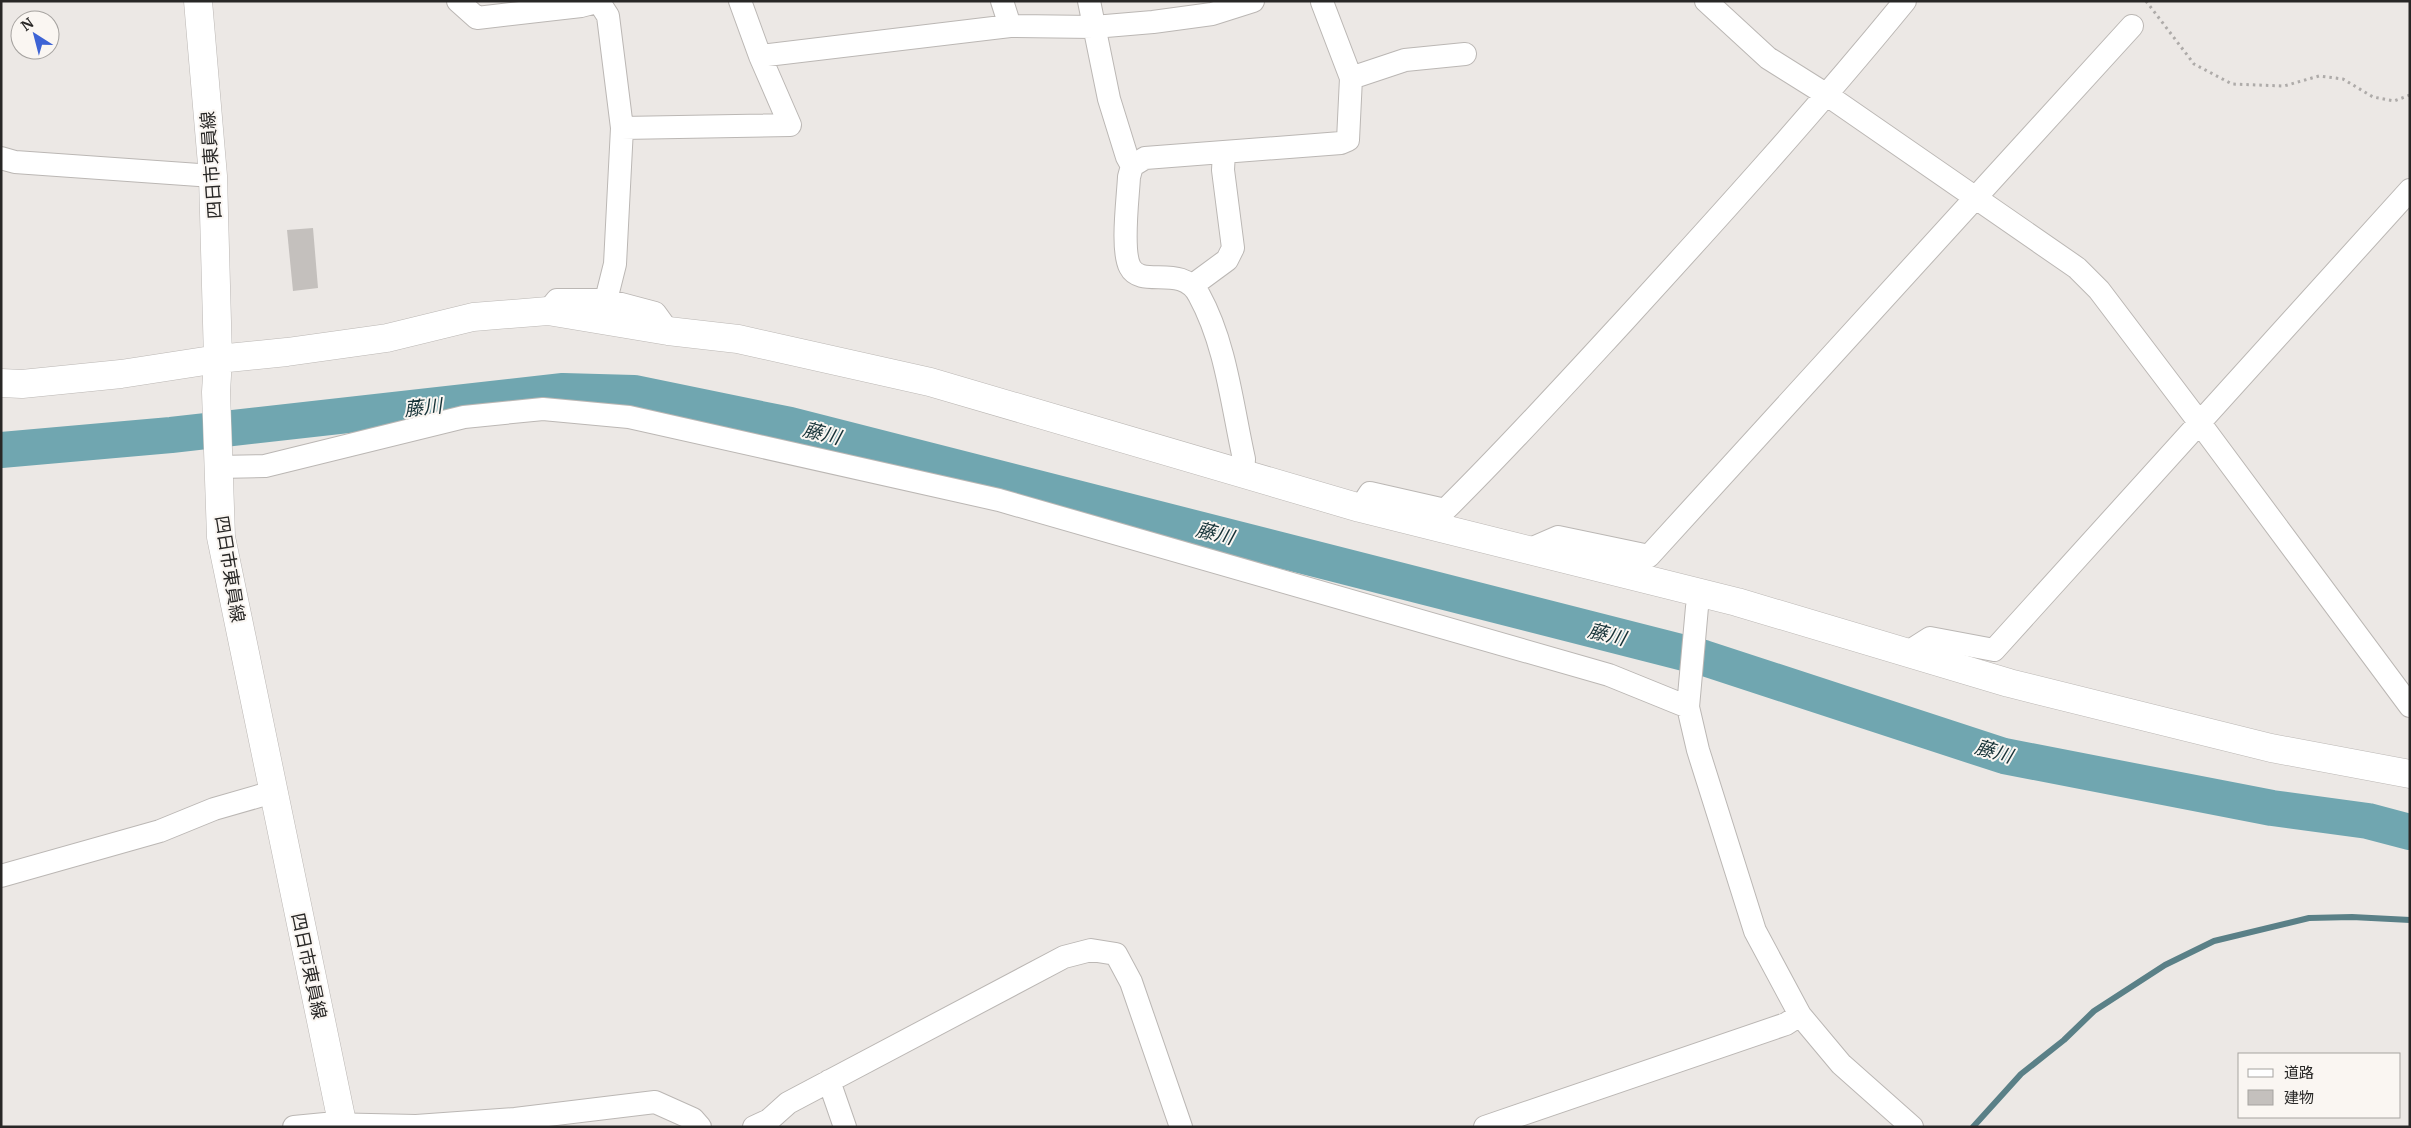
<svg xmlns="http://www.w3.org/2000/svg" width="2411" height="1128" viewBox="0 0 2411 1128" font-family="Merriweather,'Noto Sans JP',serif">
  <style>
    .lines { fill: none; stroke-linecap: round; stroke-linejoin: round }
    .stream { stroke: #5a8087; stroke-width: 6 }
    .river { stroke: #70a6b0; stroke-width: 36 }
    .building { fill: #c4c0bd }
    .street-casing { stroke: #bbb7b4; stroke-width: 24 }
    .secondary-casing { stroke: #bbb7b4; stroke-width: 29 }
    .path { stroke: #aeaba9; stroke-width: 3; stroke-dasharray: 2.5 4; stroke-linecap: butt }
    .street { stroke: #fff; stroke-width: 22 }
    .secondary { stroke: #fff; stroke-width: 28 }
    .labels { text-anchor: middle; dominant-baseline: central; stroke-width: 4; stroke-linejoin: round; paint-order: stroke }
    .street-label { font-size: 18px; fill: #282726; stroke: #faf6f2 }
    .water-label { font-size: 19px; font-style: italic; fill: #143136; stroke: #faf6f2 }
  </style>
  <rect width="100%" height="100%" fill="#ece8e5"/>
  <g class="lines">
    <path class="stream" d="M1973,1127L2021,1074L2064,1040L2094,1011L2165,965L2214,941L2309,918L2352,917L2410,920"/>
    <path class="river" d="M1,450L171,435L563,391L634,393L790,425L1704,658L2004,756L2272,808L2368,821L2410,832"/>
  </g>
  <path class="building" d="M313,228L318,288L293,291L287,230Z"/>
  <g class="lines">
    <g class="street-casing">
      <path id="street" d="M458,1L477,18L581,6L600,1
        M740,1L760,56L1010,26L1094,27L1153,22L1212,14L1253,1
        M1002,1L1010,26
        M1089,1L1109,99L1127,157L1132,166L1129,177C1128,198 1121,250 1130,267C1141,289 1182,263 1199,295C1226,344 1232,405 1244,459L1243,474
        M1706,1L1768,58L1827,95L2077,268L2099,290L2199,422L2410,706
        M1351,78L1405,60L1465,54
        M622,128L790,125L760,56
        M1,158L15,162L213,176
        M1132,166L1145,158L1341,143L1348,140L1351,78L1322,2
        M1193,285L1227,260L1233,248L1223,170L1224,152
        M606,300L655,313L668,331
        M548,311L557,300H606L615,264L622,128L608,16L599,2
        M218,467L265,466L464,417L543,409L629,417L999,500L1609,675L1688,707
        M1360,508L1370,493L1445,510C1507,449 1565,385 1624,321C1720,216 1815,111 1905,1
        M1526,551L1558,537L1649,556L2132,26
        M1702,595L1697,607L1688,707L1698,750L1755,931L1800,1015L1841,1064L1912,1127
        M1908,652L1930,638L1994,650L2410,190
        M1,876L160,831L214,809L273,792
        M829,1081L845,1127
        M294,1127L325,1124L416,1126L515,1119L655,1102L693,1119L700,1127
        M754,1127L769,1120L788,1103L1064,957L1091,950L1116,954L1131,982L1181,1127
        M1485,1127L1786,1024L1800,1015"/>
    </g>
    <g class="secondary-casing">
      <path id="secondary" d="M198,1L213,176L218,359L216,392L221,537L343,1127
        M1,383L22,384L121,374L218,359L287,352L387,338L473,317L548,311L668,331L738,339L930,382L1360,508L1737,602L2009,683L2271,748L2410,774"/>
    </g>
    <path class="path" d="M2146,1L2194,64L2232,84L2284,86L2319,76L2343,79L2373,97L2394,101L2410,95"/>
    <use href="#street" class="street"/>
    <use href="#secondary" class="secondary"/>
  </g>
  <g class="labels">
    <g class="street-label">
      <text transform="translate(211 165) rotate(-94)">四日市東員線</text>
      <text transform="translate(230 569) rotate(81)">四日市東員線</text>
      <text transform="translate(309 966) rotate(78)">四日市東員線</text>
    </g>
    <g class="water-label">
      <text transform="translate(423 407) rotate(-6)">藤川</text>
      <text transform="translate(822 433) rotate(14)">藤川</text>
      <text transform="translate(1215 533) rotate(14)">藤川</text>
      <text transform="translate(1607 634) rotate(14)">藤川</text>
      <text transform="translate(1994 751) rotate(16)">藤川</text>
    </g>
  </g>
  <rect width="2411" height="1128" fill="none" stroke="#282726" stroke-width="5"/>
  <rect x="2238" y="1053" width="162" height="65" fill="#faf6f2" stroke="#a6a3a0"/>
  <rect x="2248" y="1069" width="25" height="8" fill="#ffffff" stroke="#a6a3a0"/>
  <text x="2284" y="1078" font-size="15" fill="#282726">道路</text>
  <rect x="2248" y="1090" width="25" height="15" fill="#c4c0bd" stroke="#a6a3a0"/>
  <text x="2284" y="1103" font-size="15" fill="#282726">建物</text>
  <g transform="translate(35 35) rotate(324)"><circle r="24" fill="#faf6f2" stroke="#a6a3a0"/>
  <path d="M0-4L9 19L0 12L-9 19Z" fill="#3d63d5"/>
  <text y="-8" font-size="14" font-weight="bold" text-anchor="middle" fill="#282726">N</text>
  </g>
</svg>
